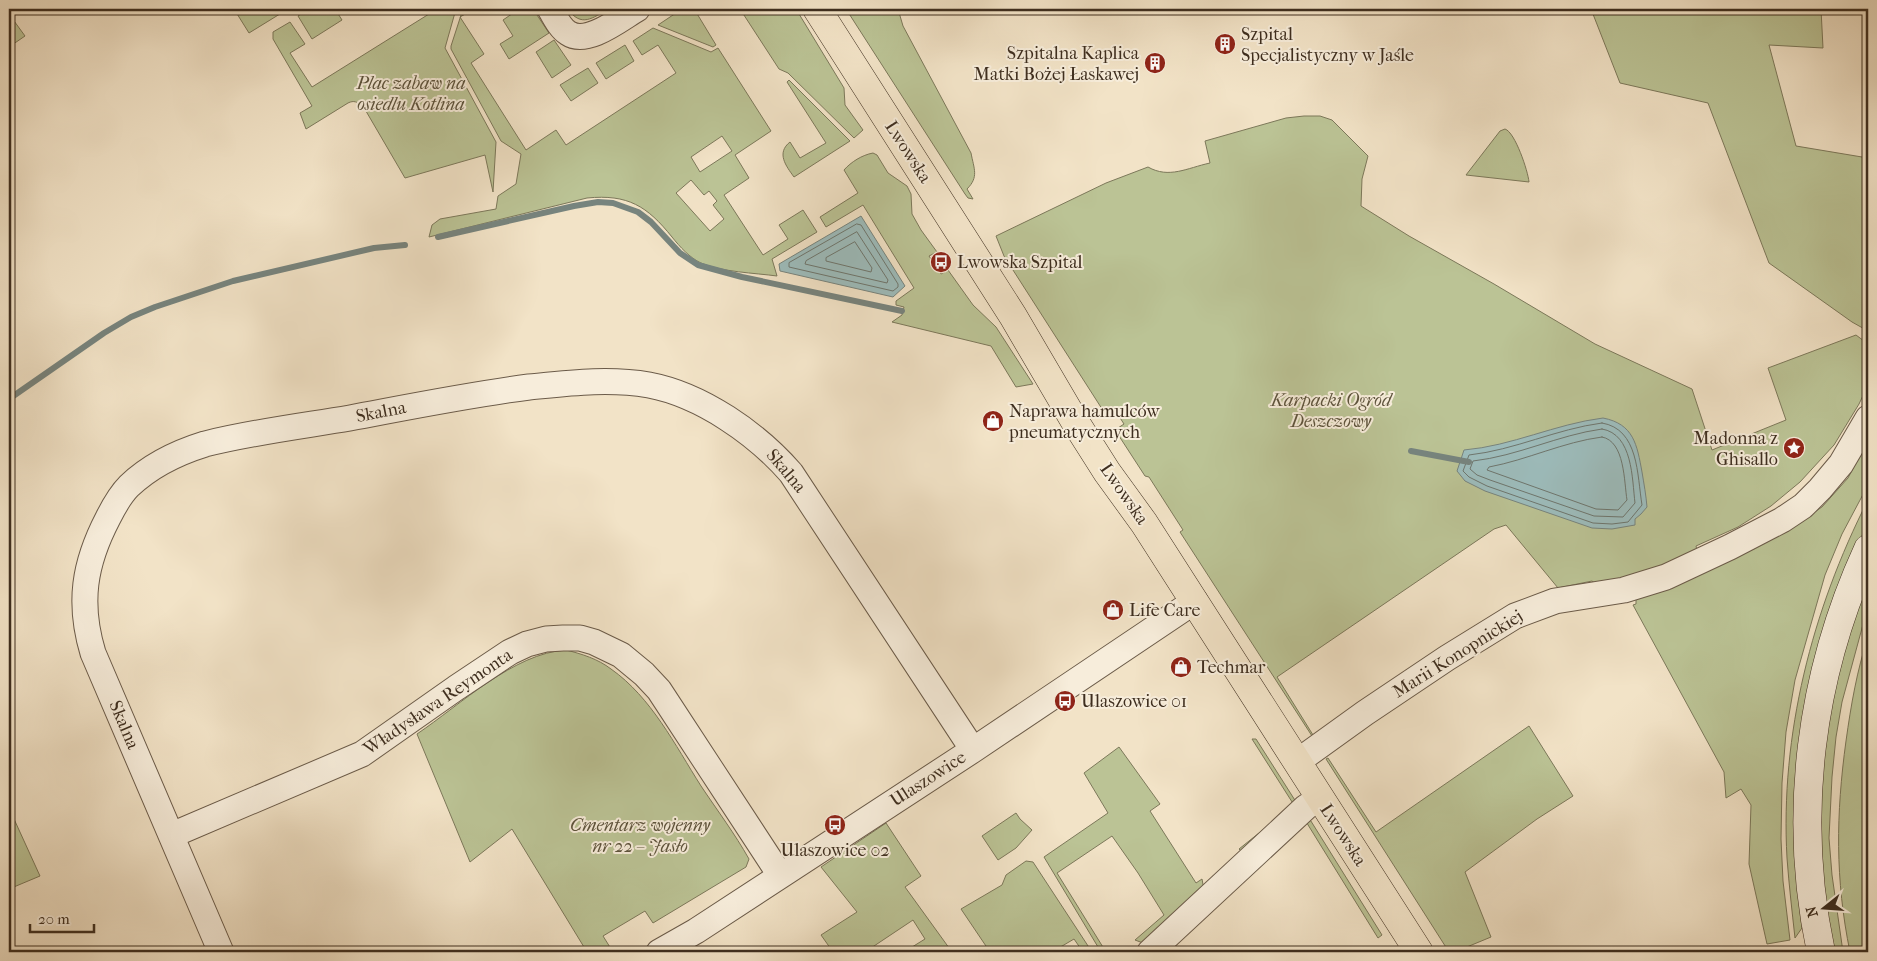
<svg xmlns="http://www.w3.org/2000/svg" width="1877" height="961" viewBox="0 0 1877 961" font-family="'IM FELL French Canon',serif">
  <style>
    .green { fill: #bbc395; stroke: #7c785a; fill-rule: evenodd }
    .water { fill: #9dbdbd; stroke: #77847e }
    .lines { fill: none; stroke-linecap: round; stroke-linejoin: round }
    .shore { stroke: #6e766e; stroke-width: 1 }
    .stream { stroke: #77847e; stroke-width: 6 }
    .minor-casing { stroke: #6b5b49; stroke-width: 27 }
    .secondary-casing { stroke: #3e2e1f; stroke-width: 29 }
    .primary-casing { stroke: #3e2e1f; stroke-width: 29 }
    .minor { stroke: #f7eddb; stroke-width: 25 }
    .secondary { stroke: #f7eddb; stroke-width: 28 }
    .primary { stroke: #f2e3c7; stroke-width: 28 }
    .labels { text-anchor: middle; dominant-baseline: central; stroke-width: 4; stroke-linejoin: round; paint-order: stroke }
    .poi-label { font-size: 18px; fill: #3e2e1f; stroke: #f7eddb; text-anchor: start }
    .park-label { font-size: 18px; font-style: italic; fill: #5d533c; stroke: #f7eddb }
    .street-label { font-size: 18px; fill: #3e2e1f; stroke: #f7eddb }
  </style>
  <rect width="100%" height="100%" fill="#f2e3c7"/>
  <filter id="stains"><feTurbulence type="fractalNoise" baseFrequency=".004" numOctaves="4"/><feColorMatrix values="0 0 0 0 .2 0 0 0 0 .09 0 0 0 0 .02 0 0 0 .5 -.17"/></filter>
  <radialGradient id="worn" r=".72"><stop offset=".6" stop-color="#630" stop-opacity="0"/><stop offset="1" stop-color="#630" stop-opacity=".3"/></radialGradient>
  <path class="green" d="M234,9H288L249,33Z
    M309,9H335L342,20L312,39L298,16Z
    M437,9H456L445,48L496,142L493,192L485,155L405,178L363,106C357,102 354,100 348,103L306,129L300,113L312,106L273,39V32L290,22L305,44L290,53L312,87Z
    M463,9H474L460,17L484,54L471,63L526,150L556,130L566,145L676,73L658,45L642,55L633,41L653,28L711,52L718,48L771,131L735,155L749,178L724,195L763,255L788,239L779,225L803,210L817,232L772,259L777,276C755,273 721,272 701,263C690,258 680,247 672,237C647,206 628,194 587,198L429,237L432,225L440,219L496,209L498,196L516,184L521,154L501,141L451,49V46ZM722,136L732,151L700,172L691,157ZM691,180L704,195L709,191L717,201L713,205L724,219L710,231L676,193Z
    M519,9H533L549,33L509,59L500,44L513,36L503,20Z
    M568,9H608C593,18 581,28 568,9Z
    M682,9H692L696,12L716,45L713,47L658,25Z
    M740,9H796L844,88L845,105L863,130L854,138L788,73L779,69Z
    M846,9H898L903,26L971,153C974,169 979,177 967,189L973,199L968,198L965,194Z
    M1591,9H1821L1823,48L1769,45L1796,146L1868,158V331L1852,322L1769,263L1708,103L1620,83Z
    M9,14L25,36L9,47Z
    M554,40L571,65L552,78L536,52Z
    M625,45L634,61L606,79L596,63Z
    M588,68L598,83L571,101L560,85Z
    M789,80L850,141L794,177C786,166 776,153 790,142L800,158L826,143L787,82Z
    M1304,116H1320L1332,120L1368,156L1362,179L1361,206L1409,236L1494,284L1595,344L1692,389L1712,450L1786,420L1768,368L1856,335L1868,344V385L1859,404L1834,445L1800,482L1771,506L1738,527L1696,546L1698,555L1599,586L1592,581L1558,588L1506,525L1494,529L1277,677L1313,735L1312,736L1180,532L1183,530L1149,477L1145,476L1119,436L1118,428L1124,424L1115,410L1109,413L1104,412L1004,256L996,236L1106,183L1148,167C1169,179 1187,168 1210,163L1205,141L1286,118Z
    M1505,129C1515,132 1528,171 1529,182L1466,175L1500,131Z
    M873,153L877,155L888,173L907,186L911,194L912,214L921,230L937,252L929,256L941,274L948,270L973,305L996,327L1033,384L1016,387L991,346L892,322L902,315L904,307L896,305V301L914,288L863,205L826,227L820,217L858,193L844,170C851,162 862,155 873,153Z
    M1868,439V485L1842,534L1825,575L1795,680L1786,732L1782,783L1781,839L1783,881L1790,940L1767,944L1749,864L1751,805L1741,789L1726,798L1724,772L1633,605L1636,604V599L1784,532L1822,507L1848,478Z
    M1868,500V522L1845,574L1802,928L1795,938C1792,911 1789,885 1787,858C1780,735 1812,610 1868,500Z
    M1868,578V606L1842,702L1836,737L1832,777L1829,838L1832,875L1843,952H1833C1830,930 1825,907 1823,884C1818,822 1820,756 1833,694C1842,654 1855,616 1868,578Z
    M1868,637V952H1850C1835,879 1836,814 1846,741C1851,705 1857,670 1868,637Z
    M566,650C582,654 598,659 611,669C651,697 675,745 701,786C717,810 735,834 749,859L746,867L653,923L645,911L603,936L613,952H587L512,829L470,862L417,734C460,705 514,653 566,650Z
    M1529,726L1573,796L1537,819L1465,872L1491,937L1462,949L1463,952H1449L1326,759L1328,758L1376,832Z
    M1252,739H1256L1298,805L1244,854L1239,849L1294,805Z
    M1119,747L1160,804L1150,811L1196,883L1202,879L1204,890L1143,943L1135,940L1164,915L1138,873L1112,836L1057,873L1106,952H1101L1044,857L1108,813L1084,773Z
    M9,808L40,876L9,889Z
    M1016,813L1020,819L1032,830L1016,848L998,860L982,836Z
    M1309,818L1382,935L1378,938L1305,820Z
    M886,823L921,876L905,887L952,952H904L925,939L913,920L865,952H833L821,935L857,912L821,867Z
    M1026,861L1033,862L1092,952H1083L1074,939L1052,952H990L961,909L1002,885L1006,875Z"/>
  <path class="water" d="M861,216L905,286L893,297L780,271L779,264Z
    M1603,418C1634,424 1637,445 1642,472C1644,484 1646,495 1647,507L1641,514L1635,519V525L1612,529L1592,528L1485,491L1465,481L1457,471L1464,450C1512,446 1555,424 1603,418Z"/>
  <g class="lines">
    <path class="shore" d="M857,224L861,225L898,284V287L893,291L789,267V263Z
      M857,232L888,280L887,283L805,264L806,261Z
      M855,242L872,268L871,272L826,261V258Z
      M1602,423C1639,429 1637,475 1642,505L1628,522L1612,524L1593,523L1487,486L1469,477L1463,471L1469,455C1515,450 1556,429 1602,423Z
      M1602,429C1633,434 1632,479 1635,503L1623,517L1594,516L1490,480L1477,475L1470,469L1473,461C1518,456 1558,435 1602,429Z
      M1602,437C1625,441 1624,482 1627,500L1618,510L1596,509L1487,470L1489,467C1527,460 1563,442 1602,437Z"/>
    <path class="stream" d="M438,237L574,206L598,202L613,203L638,212L651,222L680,253L698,265L742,277L902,311
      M9,399L104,333L131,317L155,307L233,281L374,248L405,245
      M1411,451L1469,462"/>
    <g class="minor-casing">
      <path id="minor" d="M550,9C555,17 560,28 568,33C587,46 620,19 637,9
        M1297,762L1365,713L1447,658L1515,616L1555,601L1624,590L1666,577L1730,547L1782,520L1803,506L1820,489L1841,464L1868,418
        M172,835L362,754L456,688L510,652L527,644L546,639L563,638H580L594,642L621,655L644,674L659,690L780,875
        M221,952L93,653C78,603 84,564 108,518C114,506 120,495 129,486C151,465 176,453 205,444C252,432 302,426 350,418C409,407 468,395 529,387C569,383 609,378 649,385C702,395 757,434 791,473L973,750
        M659,952L696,931L973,750L1195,601
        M1150,952L1306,807L1320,798"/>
    </g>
    <g class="secondary-casing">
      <path id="secondary" d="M1821,952C1792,816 1810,675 1868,549"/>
    </g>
    <g class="primary-casing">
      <path id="primary" d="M817,9L1013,316L1074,420L1107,472L1144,523L1419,952"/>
    </g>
    <use href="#minor" class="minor"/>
    <use href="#secondary" class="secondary"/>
    <use href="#primary" class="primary"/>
  </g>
  <defs>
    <g id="building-disc" transform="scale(1.125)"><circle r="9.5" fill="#8f2418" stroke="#f7eddb"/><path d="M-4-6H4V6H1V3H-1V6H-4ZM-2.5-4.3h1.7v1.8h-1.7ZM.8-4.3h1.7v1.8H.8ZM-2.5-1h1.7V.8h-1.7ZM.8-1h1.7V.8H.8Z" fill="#fff"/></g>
    <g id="bus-disc" transform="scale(1.125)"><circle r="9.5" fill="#8f2418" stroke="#f7eddb"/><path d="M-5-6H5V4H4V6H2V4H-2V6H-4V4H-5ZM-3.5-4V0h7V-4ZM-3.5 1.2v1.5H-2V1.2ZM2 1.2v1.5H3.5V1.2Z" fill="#fff"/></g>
    <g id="shop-disc" transform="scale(1.125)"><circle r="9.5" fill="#8f2418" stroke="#f7eddb"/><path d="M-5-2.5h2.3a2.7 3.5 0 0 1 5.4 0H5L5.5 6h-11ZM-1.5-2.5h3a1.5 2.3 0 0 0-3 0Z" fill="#fff"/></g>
    <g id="sight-disc" transform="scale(1.125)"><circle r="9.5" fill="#8f2418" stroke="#f7eddb"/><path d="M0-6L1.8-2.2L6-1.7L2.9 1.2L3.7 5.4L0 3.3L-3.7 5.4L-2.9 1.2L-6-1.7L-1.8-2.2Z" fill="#fff"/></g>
  </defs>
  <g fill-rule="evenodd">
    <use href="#building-disc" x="1225" y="44"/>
    <use href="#building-disc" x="1155" y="63"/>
    <use href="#bus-disc" x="941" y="262"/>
    <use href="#shop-disc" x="993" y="421"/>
    <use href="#sight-disc" x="1794" y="448"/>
    <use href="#shop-disc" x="1113" y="610"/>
    <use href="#shop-disc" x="1181" y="667"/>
    <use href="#bus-disc" x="1065" y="701"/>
    <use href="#bus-disc" x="835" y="825"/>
  </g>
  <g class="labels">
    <g class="poi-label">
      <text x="1241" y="34">Szpital<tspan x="1241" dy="21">Specjalistyczny w Jaśle</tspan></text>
      <text x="1139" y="53" text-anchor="end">Szpitalna Kaplica<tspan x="1139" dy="21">Matki Bożej Łaskawej</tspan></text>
      <text x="957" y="262">Lwowska Szpital</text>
      <text x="1009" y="411">Naprawa hamulców<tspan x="1009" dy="21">pneumatycznych</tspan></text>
      <text x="1778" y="438" text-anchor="end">Madonna z<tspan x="1778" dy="21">Ghisallo</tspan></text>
      <text x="1129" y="610">Life Care</text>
      <text x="1197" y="667">Techmar</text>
      <text x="1081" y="701">Ulaszowice 01</text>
      <text x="835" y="850" text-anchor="middle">Ulaszowice 02</text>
    </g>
    <g class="park-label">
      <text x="411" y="83">Plac zabaw na<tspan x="411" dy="21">osiedlu Kotlina</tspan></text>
      <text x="1331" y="400">Karpacki Ogród<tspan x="1331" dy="21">Deszczowy</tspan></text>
      <text x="640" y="825">Cmentarz wojenny<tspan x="640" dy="21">nr 22 – Jasło</tspan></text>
    </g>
    <g class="street-label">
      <text transform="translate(908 152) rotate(57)">Lwowska</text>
      <text transform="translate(381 412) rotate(-11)">Skalna</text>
      <text transform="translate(786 471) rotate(50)">Skalna</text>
      <text transform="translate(1124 494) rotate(55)">Lwowska</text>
      <text transform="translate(1458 654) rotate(-32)">Marii Konopnickiej</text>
      <text transform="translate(438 702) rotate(-34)">Władysława Reymonta</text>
      <text transform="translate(124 725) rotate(67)">Skalna</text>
      <text transform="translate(928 779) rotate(-33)">Ulaszowice</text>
      <text transform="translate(1343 835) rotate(57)">Lwowska</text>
    </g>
  </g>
  <rect width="1877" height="961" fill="none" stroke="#f2e3c7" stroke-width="30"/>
  <rect x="10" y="10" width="1857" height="941" fill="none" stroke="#3e2e1f" stroke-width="2.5"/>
  <rect x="15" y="15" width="1847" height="931" fill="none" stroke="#3e2e1f"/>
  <g transform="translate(1824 908) rotate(253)" stroke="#f7eddb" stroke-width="4" paint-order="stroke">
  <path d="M0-4L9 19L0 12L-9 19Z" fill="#3e2e1f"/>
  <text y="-8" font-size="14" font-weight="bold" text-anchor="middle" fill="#3e2e1f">N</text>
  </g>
  <path d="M30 924v8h64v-8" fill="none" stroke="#3e2e1f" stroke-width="2.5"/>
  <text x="38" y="924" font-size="15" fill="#3e2e1f" stroke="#f7eddb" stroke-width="4" paint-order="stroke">20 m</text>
  <rect width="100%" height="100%" filter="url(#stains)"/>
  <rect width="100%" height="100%" fill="url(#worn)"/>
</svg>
